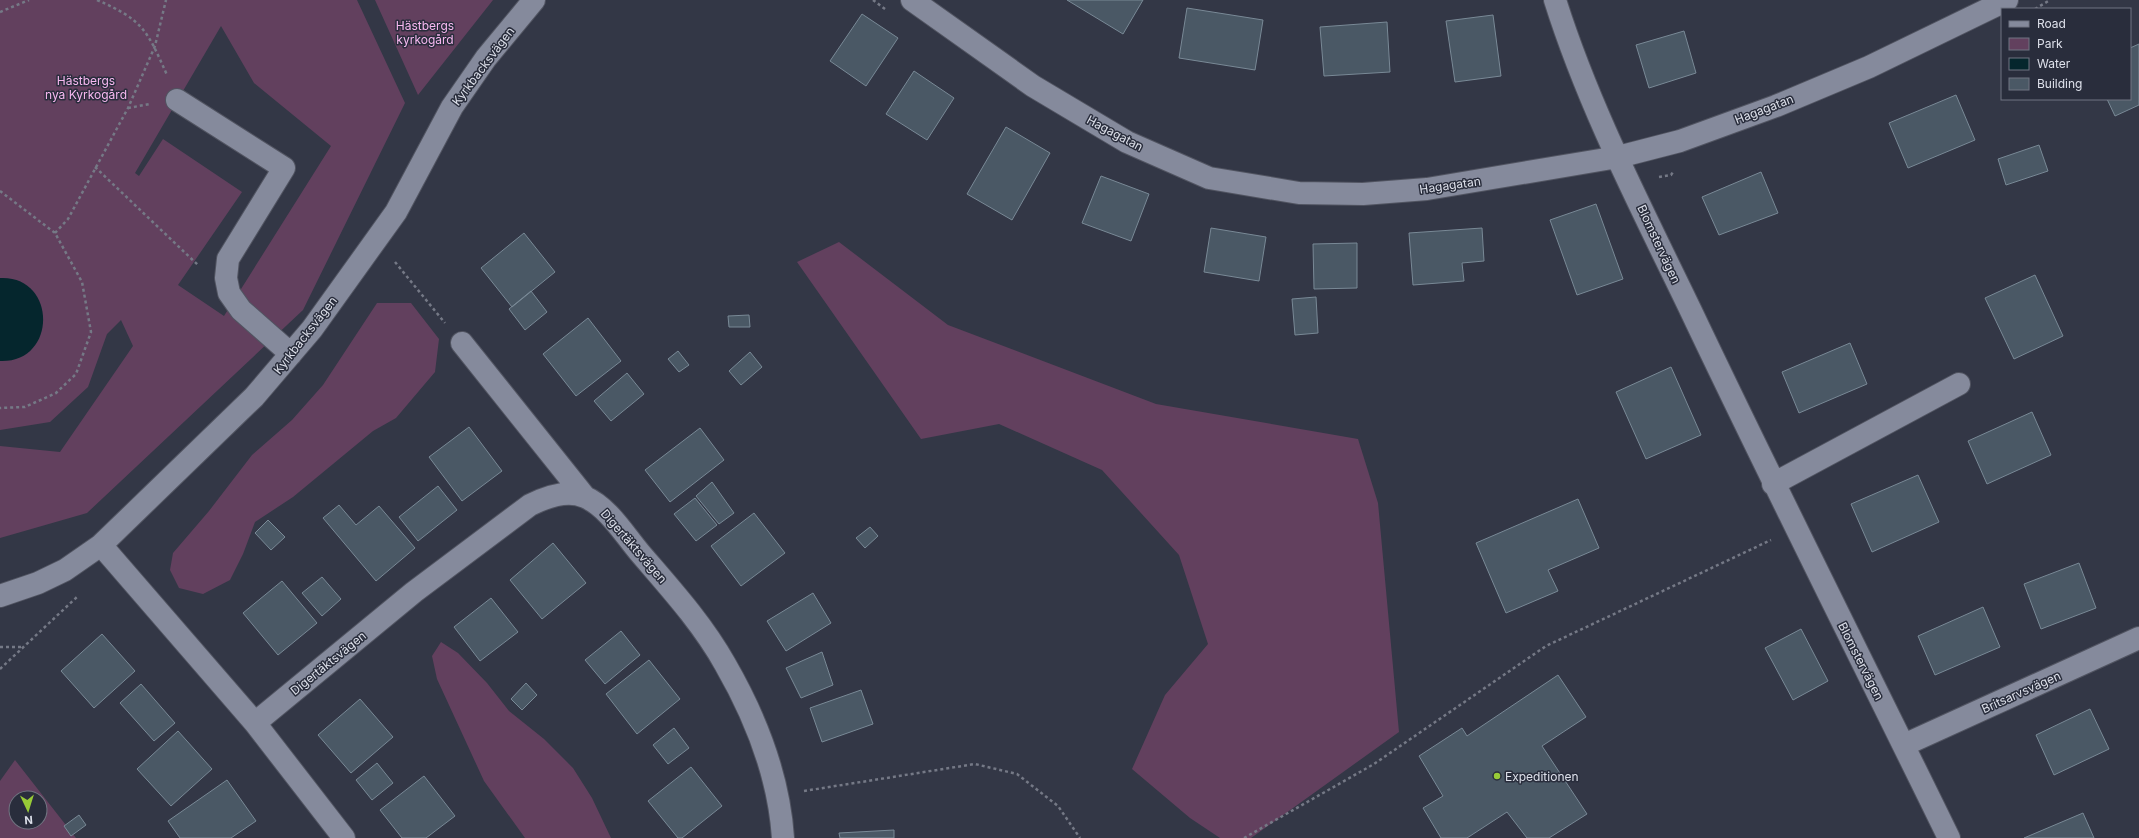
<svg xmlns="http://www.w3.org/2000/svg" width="2139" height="838" viewBox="0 0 2139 838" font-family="Inter,sans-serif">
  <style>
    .green { fill: #62405e; fill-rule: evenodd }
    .water { fill: #05262d }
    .building { fill: #4a5865; stroke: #798996 }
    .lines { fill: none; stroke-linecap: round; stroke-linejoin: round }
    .minor-casing { stroke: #515461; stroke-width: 24 }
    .path { stroke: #757986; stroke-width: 2.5; stroke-dasharray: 3 3; stroke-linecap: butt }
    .minor { stroke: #858a9c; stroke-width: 22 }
    .poi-dot { fill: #98cb37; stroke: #292d3c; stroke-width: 1.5 }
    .labels { text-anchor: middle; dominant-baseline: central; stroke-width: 3; stroke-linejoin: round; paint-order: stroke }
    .park-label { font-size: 12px; fill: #f7b8f0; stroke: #292d3c }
    .street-label { font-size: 12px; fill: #dde0ea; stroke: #292d3c }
    .poi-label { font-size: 12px; fill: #dde0ea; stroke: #292d3c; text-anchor: start }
  </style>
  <rect width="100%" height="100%" fill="#333746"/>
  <path class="green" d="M0,0H357L405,103L303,310L87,513L0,538V446L60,452L133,346L121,320L107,334L88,387L50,422L0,430ZM221,26L254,83L331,146L224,316L178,285L242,192L163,139L139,176L135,173Z
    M375,0H493L418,95Z
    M839,242L948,325L1156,404L1358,439L1378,503L1399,732L1251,838H1220L1190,818L1132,769L1165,695L1208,644L1179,555L1102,470L999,424L921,439L797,262Z
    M377,303H411L439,339L435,372L396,418L373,431L293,497L255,522L243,554L230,580L203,594L179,588L170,570L173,553L209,511L252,455L292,420L323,385Z
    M441,642L458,653L487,683L509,711L544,739L573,768L592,798L611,838H525L484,781L437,679L432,656Z
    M15,760L76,838H0V781ZM16,798H40V822H16Z"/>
  <path class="water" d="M0,278C57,275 58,363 0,361Z"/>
  <path class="building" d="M1067,0H1143L1123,34Z
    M1187,8L1263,20L1255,70L1179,58Z
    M862,14L898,38L866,86L830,61Z
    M1493,15L1501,76L1455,82L1446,21Z
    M1387,22L1390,72L1324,76L1320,27Z
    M1684,31L1696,73L1649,88L1636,45Z
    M2139,44V105L2115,116L2107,99H2130V48Z
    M914,71L954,98L927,140L886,114Z
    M1956,95L1975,140L1908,168L1889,123Z
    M1006,127L1050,153L1012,220L967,194Z
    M2039,145L2048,171L2006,185L1998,159Z
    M1761,172L1778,213L1719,235L1702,197Z
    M1101,176L1149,194L1131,241L1082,223Z
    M1596,204L1623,279L1577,295L1550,220Z
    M1211,228L1266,237L1259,281L1204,272Z
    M1482,228L1484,261L1462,263L1464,281L1413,285L1409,233Z
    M524,233L555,272L512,307L481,268Z
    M1357,243V288L1314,289L1313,244Z
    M2035,275L2063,336L2014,359L1985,298Z
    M531,291L547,312L525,330L509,309Z
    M1316,297L1318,333L1295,335L1292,299Z
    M749,315L750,327H729L728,316Z
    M588,318L621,361L576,396L543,354Z
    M1850,343L1867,384L1799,413L1782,372Z
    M678,351L689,365L679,372L668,359Z
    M750,352L762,367L741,385L729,371Z
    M1671,367L1701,435L1646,459L1616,392Z
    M627,373L644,394L611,421L594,401Z
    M2032,412L2051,455L1987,484L1968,441Z
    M469,427L502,471L462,501L429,457Z
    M700,428L724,460L670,502L645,470Z
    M1918,475L1939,522L1872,552L1851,504Z
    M712,482L734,513L719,524L696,496Z
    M438,486L457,510L418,541L399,517Z
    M695,498L717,525L696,541L674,514Z
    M1578,499L1599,548L1548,570L1558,591L1506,613L1476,543Z
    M339,505L356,525L379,506L415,548L376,581L323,518Z
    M754,513L785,553L741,586L711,546Z
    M268,520L285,537L271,550L255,533Z
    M870,527L878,536L865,548L856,538Z
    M553,543L586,583L542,619L510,580Z
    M2079,563L2096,608L2041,629L2024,584Z
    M322,577L341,599L322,616L302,593Z
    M282,581L317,623L278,655L243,613Z
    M813,593L831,623L786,651L767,621Z
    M491,598L518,632L480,661L454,627Z
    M1983,607L2000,647L1935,675L1918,636Z
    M1801,629L1828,681L1793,700L1765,648Z
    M621,631L640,655L605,684L585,660Z
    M102,634L135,671L94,708L61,671Z
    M822,652L833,685L801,698L786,668Z
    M649,660L680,699L637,734L606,694Z
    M1558,675L1586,717L1542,746L1587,814L1549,838H1527L1507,812L1467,838H1441L1423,808L1443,796L1419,756L1462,728L1467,736Z
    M526,683L537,695L522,710L511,699Z
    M141,684L175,723L154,741L120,703Z
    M861,690L873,724L822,742L810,708Z
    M360,699L393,737L351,773L318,735Z
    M2090,709L2109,749L2054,775L2036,735Z
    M674,728L689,748L668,764L653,745Z
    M178,731L212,769L171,806L137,769Z
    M377,763L393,783L372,800L356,780Z
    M691,767L722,806L682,838H678L648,801Z
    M424,776L455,816L426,838H402L380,810Z
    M227,780L256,821L231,838H180L168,821Z
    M2083,813L2094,838H2024Z
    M79,815L86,825L71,836L64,826Z
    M894,830V838H840L839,833Z"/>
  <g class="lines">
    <g class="minor-casing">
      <path id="minor" d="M912,0L1033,86L1127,142L1209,178L1299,193L1363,194L1427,189L1618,157L1680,141L1776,106L1869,67L2007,0
        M1555,0C1589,108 1642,209 1691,311C1775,488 1863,662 1949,838
        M177,100L284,168L228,259L226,278L229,293L241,310L291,354
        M462,343L585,497
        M1773,484L1959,384
        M101,545L255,723L344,838
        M0,596L38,583L65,570L101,545L254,397L312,329L396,212L452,107L486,58L534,0
        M255,723L414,592L530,505C546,497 568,489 585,497C608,507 624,534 640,553C670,588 702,623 725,664C755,716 779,777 783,838
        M1904,745L2139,638"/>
    </g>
    <path class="path" d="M97,0C143,20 147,30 167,75
      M873,0L885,9
      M2035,9L2050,0
      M0,12L29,0
      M128,108L150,104
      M95,167L199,266
      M1659,177L1671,175L1673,172
      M0,191L55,233L82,282L91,332L76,374L56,393L25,407L0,408
      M55,233L68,219L128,108L155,46L166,0
      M395,262L445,323
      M0,647H24
      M0,669L78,596
      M804,791L975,764L1017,774L1058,806L1080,838
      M1244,838L1374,764L1546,646L1771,540"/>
    <use href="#minor" class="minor"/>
  </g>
  <circle class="poi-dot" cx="1497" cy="776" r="4"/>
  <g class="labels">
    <g class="park-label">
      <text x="425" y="25">Hästbergs<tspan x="425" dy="14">kyrkogård</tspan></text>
      <text x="86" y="80">Hästbergs<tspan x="86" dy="14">nya Kyrkogård</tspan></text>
    </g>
    <g class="street-label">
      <text transform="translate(483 66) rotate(-53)">Kyrkbacksvägen</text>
      <text transform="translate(1764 109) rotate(-21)">Hagagatan</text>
      <text transform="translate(1115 133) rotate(28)">Hagagatan</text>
      <text transform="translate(1450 185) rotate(-8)">Hagagatan</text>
      <text transform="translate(1659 244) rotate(65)">Blomstervägen</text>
      <text transform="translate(305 335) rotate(-52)">Kyrkbacksvägen</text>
      <text transform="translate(634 546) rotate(49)">Digertäktsvägen</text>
      <text transform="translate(1861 661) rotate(63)">Blomstervägen</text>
      <text transform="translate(328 663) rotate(-39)">Digertäktsvägen</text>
      <text transform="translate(2021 692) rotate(-24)">Britsarvsvägen</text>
    </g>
    <g class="poi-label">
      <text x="1505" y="776">Expeditionen</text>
    </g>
  </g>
  <rect x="2001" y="8" width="130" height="92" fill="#292d3c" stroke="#717582"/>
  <rect x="2009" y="21" width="20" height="6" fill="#858a9c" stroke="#717582"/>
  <text x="2037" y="28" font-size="12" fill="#dde0ea">Road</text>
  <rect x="2009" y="38" width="20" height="12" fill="#62405e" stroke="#717582"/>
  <text x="2037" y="48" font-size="12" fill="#dde0ea">Park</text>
  <rect x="2009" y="58" width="20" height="12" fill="#05262d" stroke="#717582"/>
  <text x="2037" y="68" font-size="12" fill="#dde0ea">Water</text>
  <rect x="2009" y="78" width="20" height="12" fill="#4a5865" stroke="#717582"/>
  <text x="2037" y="88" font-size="12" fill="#dde0ea">Building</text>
  <g transform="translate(28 810) rotate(176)"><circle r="19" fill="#292d3c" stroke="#717582"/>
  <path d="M0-3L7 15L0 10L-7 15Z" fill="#98cb37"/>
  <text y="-6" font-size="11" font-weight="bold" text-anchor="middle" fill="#dde0ea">N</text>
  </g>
</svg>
